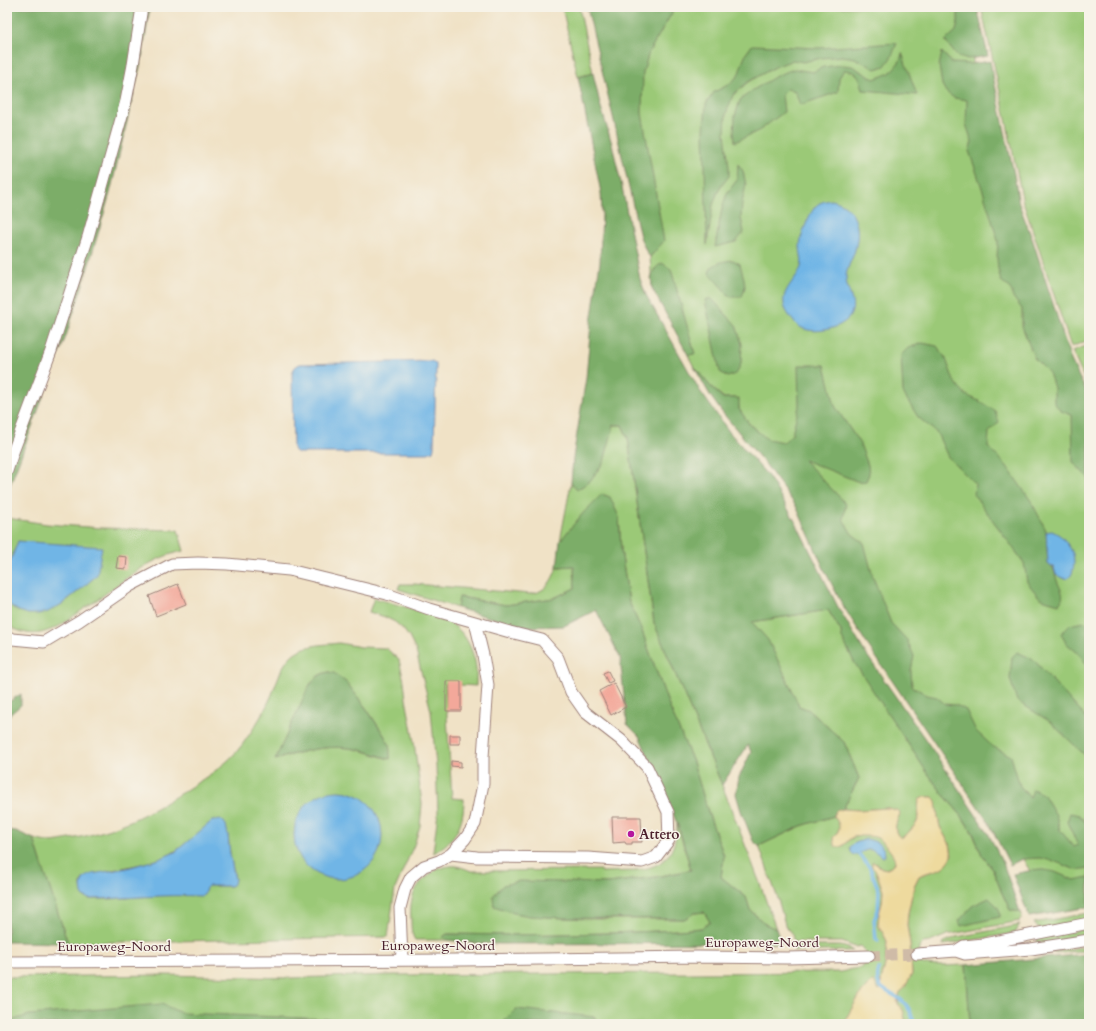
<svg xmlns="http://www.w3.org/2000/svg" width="1096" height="1031" viewBox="0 0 1096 1031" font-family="Cardo,serif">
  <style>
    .green { fill: #9bc977; stroke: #727451; fill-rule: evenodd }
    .forest { fill: #7cad68; stroke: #63664a }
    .sand { fill: #eeda9e; stroke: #9c7c64 }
    .water { fill: #6fb5e6; stroke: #5c6a88 }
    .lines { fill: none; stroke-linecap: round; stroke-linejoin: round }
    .stream { stroke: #6fb5e6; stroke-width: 3.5 }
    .building { fill: #f3a89a }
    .minor-tunnel { stroke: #cfbba7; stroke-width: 11; stroke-dasharray: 11 5.5; stroke-linecap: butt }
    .minor-casing { stroke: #9d8078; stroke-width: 13 }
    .minor { stroke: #fff; stroke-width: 11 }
    .poi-dot { fill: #b5179e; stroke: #f7f3e8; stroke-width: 1.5 }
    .labels { text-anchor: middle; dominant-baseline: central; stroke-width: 3; stroke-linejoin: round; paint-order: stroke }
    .poi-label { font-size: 14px; font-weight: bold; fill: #4a1f2b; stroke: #f7f3e8; text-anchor: start }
    .street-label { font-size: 14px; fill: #4a1f2b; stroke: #f7f3e8 }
  </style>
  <rect width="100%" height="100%" fill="#f7f3e8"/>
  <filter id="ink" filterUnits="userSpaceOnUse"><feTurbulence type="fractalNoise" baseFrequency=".025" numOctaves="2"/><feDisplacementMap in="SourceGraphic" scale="8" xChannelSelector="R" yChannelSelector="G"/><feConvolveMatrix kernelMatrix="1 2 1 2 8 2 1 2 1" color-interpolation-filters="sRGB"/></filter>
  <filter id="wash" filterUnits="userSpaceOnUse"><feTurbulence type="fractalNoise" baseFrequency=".012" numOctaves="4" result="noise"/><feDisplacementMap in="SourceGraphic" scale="16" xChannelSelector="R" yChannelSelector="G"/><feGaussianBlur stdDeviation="0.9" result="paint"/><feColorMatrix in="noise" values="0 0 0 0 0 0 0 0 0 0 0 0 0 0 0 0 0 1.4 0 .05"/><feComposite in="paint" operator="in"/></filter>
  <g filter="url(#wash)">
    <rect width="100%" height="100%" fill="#f0e2c6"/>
    <path class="green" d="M562,7H579L593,73L578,77Z
      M600,7H970L973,62L1002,191L1089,416V902L1053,909L995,813L825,563L760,434C752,427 745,420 740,411C738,406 739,402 736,398H724L710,386L693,365L688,355L694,354L655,268L651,277L652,288L650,257L653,254Z
      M981,7H1089V340L1071,347L1038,246L1023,202L1006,119Z
      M1089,345V388L1082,374L1072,351Z
      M614,425H622L628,438L654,623L722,785L759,881L776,929L765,924L750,910L746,897L721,877L724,856L709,815L693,762L669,706L642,631L629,602L621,550L619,517L560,541L571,483L577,489L612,431Z
      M7,518L47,524L102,528L178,530L184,551C151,557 127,578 101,597C88,606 75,615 61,625C40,636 28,637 7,625V601L12,607L19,611L62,604L81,589L97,575L18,541L7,570Z
      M574,566L575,588L554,598L506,605L460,597L457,608L398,589L400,584H415L530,594C533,593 537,593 540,591C549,587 554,576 557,567Z
      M374,598C388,602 402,606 416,610C448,619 466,626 475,661C477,669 476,678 476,686L445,684L452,798L464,799C464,823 456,840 434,853L433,852L438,812L436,766L431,711L416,651L409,637L403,629L395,622L385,617L369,612Z
      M828,610L841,631L842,638L906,741L942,793L961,815L973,834L982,855L993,870L1002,893L1010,910L1020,912L1022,918L1020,919V921L947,935L930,942L923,943C919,947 918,949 919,954C919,957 919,960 922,963C927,968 958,965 966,965L970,1024H906L903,1010L898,1004L899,995L900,992L904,988L912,974L910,944L907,925L908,913L914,886L919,876C933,869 943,873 952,856L950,844L946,838L940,827L933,797H924L919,800L918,809L919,817L916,824L907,834L901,838C892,832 896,822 900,814L888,808L859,810L843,809L859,778L844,742L809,710L799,706L785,675L751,622Z
      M339,643L361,647L386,648L399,660L404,681L406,699L414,742L422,804L420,826L414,845L395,889L388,937L68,943L42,865L34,839C38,840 44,842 49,842C55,842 63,840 70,839C115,832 150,813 189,788C208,776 228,764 242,745C252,731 262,716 269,701C276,687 279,669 290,657C302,644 323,645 339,643ZM329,672L347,683L366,708L384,735L389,744L390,759C379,757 367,751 355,749C328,744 301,751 276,760L308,688C313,679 318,674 329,672ZM212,821L228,835L230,854L235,879L230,886H208L206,888L184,895H167L110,899H89L84,897C82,891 78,882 85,877C88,876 94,875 97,874C117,868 137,866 157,860C177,854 197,834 212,821Z
      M834,816L839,823L840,827L837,833L839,848C845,845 848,839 854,837C859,835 871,834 876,836C885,841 895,853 895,863L891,867L886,869L882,868L876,863L872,867L876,871L883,891L882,903L879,914L878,924L887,941L886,961L881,982L882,988L879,990L871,983C862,990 851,1009 846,1020L849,1024H7V977L166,975L289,978L394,975L841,972L853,969L860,968L863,966L865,960V953L864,949L861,946L855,947L842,942H794L791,931L786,928L778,899L759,846L801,826Z
      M677,824L691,870L656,877L608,883H568L514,913C570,922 627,918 684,919L695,913L704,912L710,922L702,928L679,930L612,933L511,935L447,934L443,937L446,940H415C411,934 411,927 411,919C409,898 415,884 433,872C439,868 449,865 457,866C461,867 467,869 471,871L600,870L601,872L636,871V870C666,867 676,852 677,824Z
      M1089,913V919L1041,929L1033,923Z
      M1020,925L1015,933L943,945L944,942L957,937Z
      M1089,928V938L1037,944L1036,943L1037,939Z
      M794,946H841L848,948L853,951H794Z
      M1089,946V951L1038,953Z"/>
    <path class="forest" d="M7,7H150L142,58L110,193L83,284L66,336L7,493Z
      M587,7H671L672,13L649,52L643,73L642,113L664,241L650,257L647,253L640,237L614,121Z
      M958,7H977L988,56L968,59L957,56L945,41L956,31L958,22Z
      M897,43L892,56L885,66L875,69L855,58L842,56L822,58L803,62L793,60L775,67L748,82L733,95L726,114L725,133L729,167V176L719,189L713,205L707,245L704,131L706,104L714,92L728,85L738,76L745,55L752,45L818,48Z
      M942,52L952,63L971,64L990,61L1014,174L1019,204L1033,241L1071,360L1079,377L1089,396V479L1073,462L1072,415L1061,411L1054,403V388L1049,373L1035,359L1030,347L1022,326V309L1012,296V292L1008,286L1001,281L998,269L997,258L998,241L983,191L969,151L972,142L966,124L967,100L954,98L946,92L942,85L939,66Z
      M902,53L917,95L863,90C860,77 858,71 844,70L839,78L838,92L800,105L795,91L787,89L782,94L784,112L760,130L735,142L734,133L735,116L740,100L753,90L778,75L794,69L813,72L823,67L842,65L852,66L874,79L890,73L900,61Z
      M593,73L600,104L612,144L622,187L640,279L646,295L700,391L730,433L768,476L775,487L796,523L838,607L864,651L932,749L988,833L1003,863L1020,912L1010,910L1002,893L993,870L982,855L973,833L961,815L942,793L926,771L854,662L842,638L841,631L828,610L752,622L768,640L785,675L799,706L809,710L844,742L859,778L843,809L836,811L834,816L801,826L759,846L753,841L741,811L736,794L739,777L751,752L748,745L722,785L654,623L628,438L622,425H614L604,462L590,481L577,490L571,483L573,458L586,378L591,323L600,262L602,213L601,193L578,77Z
      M738,164L743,171L746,185L742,203L741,218L744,232L736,242L715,247L722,208L727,193L737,180Z
      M733,260L740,264L744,279L745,287L742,297H730L709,273C711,263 724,261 733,260Z
      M662,263L671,269L695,354L688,355L652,288C651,276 651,270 662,263Z
      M711,298L736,325L742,344L741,363L737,373L728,377L720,372L705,300Z
      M922,343L937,346L946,359L954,381L966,395L979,401L995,411L999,422L989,432L988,447L1006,465L1031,501L1046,530L1048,563C1057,571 1054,574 1058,583C1061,590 1066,597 1059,604L1045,600L1039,597L1027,582L1024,563L1011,545L974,495L975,484L948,457L937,433L918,417L906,398L903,392L901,355L908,348Z
      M693,365L710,386L723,398H739V409L750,425L767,439L784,442L792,434L799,406L798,365H825L835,406L860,444L868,465L869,474L866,481L859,482L804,460L846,504L843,519L852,534L864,543L873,577L891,623L907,640L914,656L911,671L912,686L927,695L937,697L945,704L956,705L966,710L976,731L992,746L1011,756L1020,786L1030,798L1033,789L1044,795L1056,815L1060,830L1074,847L1078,845L1067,822L1070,813L1079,815L1089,826V868L1076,870L1056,862L1040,858L1022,859L1010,865L989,823L865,641L842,604L825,571L796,506L766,465L721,411L711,397Z
      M602,494L610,497L619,517L621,550L629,602L642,631L669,706L693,762L709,815L724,856L721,877L746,897L750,910L765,924L776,929L781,943L500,944L472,943L446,940L443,937L447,934L511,935L612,933L679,930L702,928L710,922L704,912L695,913L684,919L564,918L530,916L514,913L494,906L493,896L503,885L519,881L608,883L656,877L691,870L679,828L651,762L639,736L627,724L620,657L596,610L564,626L522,627L457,608L459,597L506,605L554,598L575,588L574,566L557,567L560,541L584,512Z
      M1085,622L1089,625V668L1079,654L1066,643L1061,634L1069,625Z
      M1017,652L1033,659L1089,721V759L1049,721L1017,701L1010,679L1012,657Z
      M329,672L334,673L347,683L366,708L384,735L389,744L390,751V759C379,756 367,751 355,749C328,744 301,751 275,760L308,688C314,679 318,674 329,672Z
      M21,694V705L7,717V703Z
      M7,830L16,831L34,839L42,865L68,943L7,942Z
      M1039,869L1055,872L1074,880L1089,877V907L1029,917L1013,874Z
      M989,898C994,903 1002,909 1000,917L961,926L959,921L972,906Z
      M1089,954V1024H970L966,965Z
      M162,1004L181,1013L351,1020L403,1021L404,1024H7V1022L29,1015Z
      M516,1009L595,1017L598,1024H502Z"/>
    <path class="sand" d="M924,797H933L936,801L938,818L940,827L946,838L950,844L952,856C943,873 933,869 919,876L914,886L908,913L907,925L910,944L912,974L904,989L900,992L897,1002L898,1004L903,1010L906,1024H849L846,1020L847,1017C852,1008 864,986 873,982L875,983L879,990L882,988L881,982L886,961L887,941L878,924L879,914L882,903L883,891L876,871L872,867V863L873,862L882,868L887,869L891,867L895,863C895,856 891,852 887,847C880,837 875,836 863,836C859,836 855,836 851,838C846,841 843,849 836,847L834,844L833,838C841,829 841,826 834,816L836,811L843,809L859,810L888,808L899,811L900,814C896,822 892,832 901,838L907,834L916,824L919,817L918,809L919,800Z"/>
    <path class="water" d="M831,200C841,202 848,206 853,215C860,228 858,243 853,256C850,263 847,269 846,276C845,289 857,301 851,314C845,328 816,335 802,328C795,325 788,315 785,308C779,291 796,281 801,267C803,260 800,254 800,246C800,237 809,214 815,207C819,202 825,201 831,200Z
      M432,361L436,364V370L434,447L433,451L428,453H298L293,449L292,375C293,369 295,366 300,364Z
      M1052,531C1056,533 1060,535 1063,538C1066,542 1072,550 1073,554C1075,560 1074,576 1068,578C1064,580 1059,576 1056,575L1054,568L1048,563L1046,532Z
      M18,541L102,547L97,575L81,589L62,604L48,612L38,614H28L19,611L12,607L7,601V570Z
      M294 835a44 44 0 1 1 88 0a44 44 0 1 1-88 0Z
      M220,819L223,821L226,825L228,835L230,854L235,879L234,884L230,886H208L206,888L204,895L201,896C164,894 127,899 89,899L84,897L82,894L81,887L82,881L85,877L92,874L127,868L159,859L175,852L212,821Z
      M866,839C876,841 885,845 885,856L883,857C880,855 877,853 874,851C866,847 862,854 854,855L851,852L850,848L853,844Z"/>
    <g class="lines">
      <path class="stream" d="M859,854L870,868L879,891L878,910L874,920L876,939L878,941
        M879,969C873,989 886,990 900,999C908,1005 913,1015 914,1024"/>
    </g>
    <g id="blocks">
      <path class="building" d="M118,556L127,557L126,569L116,568Z
        M178,584L186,604L156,616L149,596Z
        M608,671L613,681L608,683L603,673Z
        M446,681H461V711H446Z
        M614,683L626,707L611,715L599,691Z
        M450,735H460V744H450Z
        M451,761L461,762V767L451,766Z
        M612,817H641L642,842H632V844H626L625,842L613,843Z"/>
    </g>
  </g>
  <g filter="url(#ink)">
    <use href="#blocks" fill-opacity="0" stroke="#9d8078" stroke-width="1"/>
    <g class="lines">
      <path class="minor-tunnel" d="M869,956L917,954"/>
      <g class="minor-casing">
        <path id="minor" d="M7,471L13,452L51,351L88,237L126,101L133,65L142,7
          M7,636L12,639L44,642L79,621L130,586L172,564L198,563L227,564L289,570L387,594L429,609L510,632L542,640L558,658L571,692L585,712L621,740L647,767L668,812L669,840L656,857L642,862L588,858L477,857L451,854
          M956,951L964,946L984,944L1089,923
          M917,954L956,951L965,954L1031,949L1089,940
          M402,960L400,908L405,889L411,877L424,866L439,861L451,854L465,839L475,824L483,784V757L488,685L483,655L475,622
          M7,962L462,960L697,957L787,958L869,956"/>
      </g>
      <use href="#minor" class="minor"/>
    </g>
  </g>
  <circle class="poi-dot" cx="631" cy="834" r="4"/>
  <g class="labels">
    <g class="poi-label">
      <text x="639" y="834">Attero</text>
    </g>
    <g class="street-label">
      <text x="762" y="942">Europaweg-Noord</text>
      <text x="438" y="945">Europaweg-Noord</text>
      <text x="114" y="946">Europaweg-Noord</text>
    </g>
  </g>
  <rect width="1096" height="1031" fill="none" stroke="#f7f3e8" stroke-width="24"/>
</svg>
